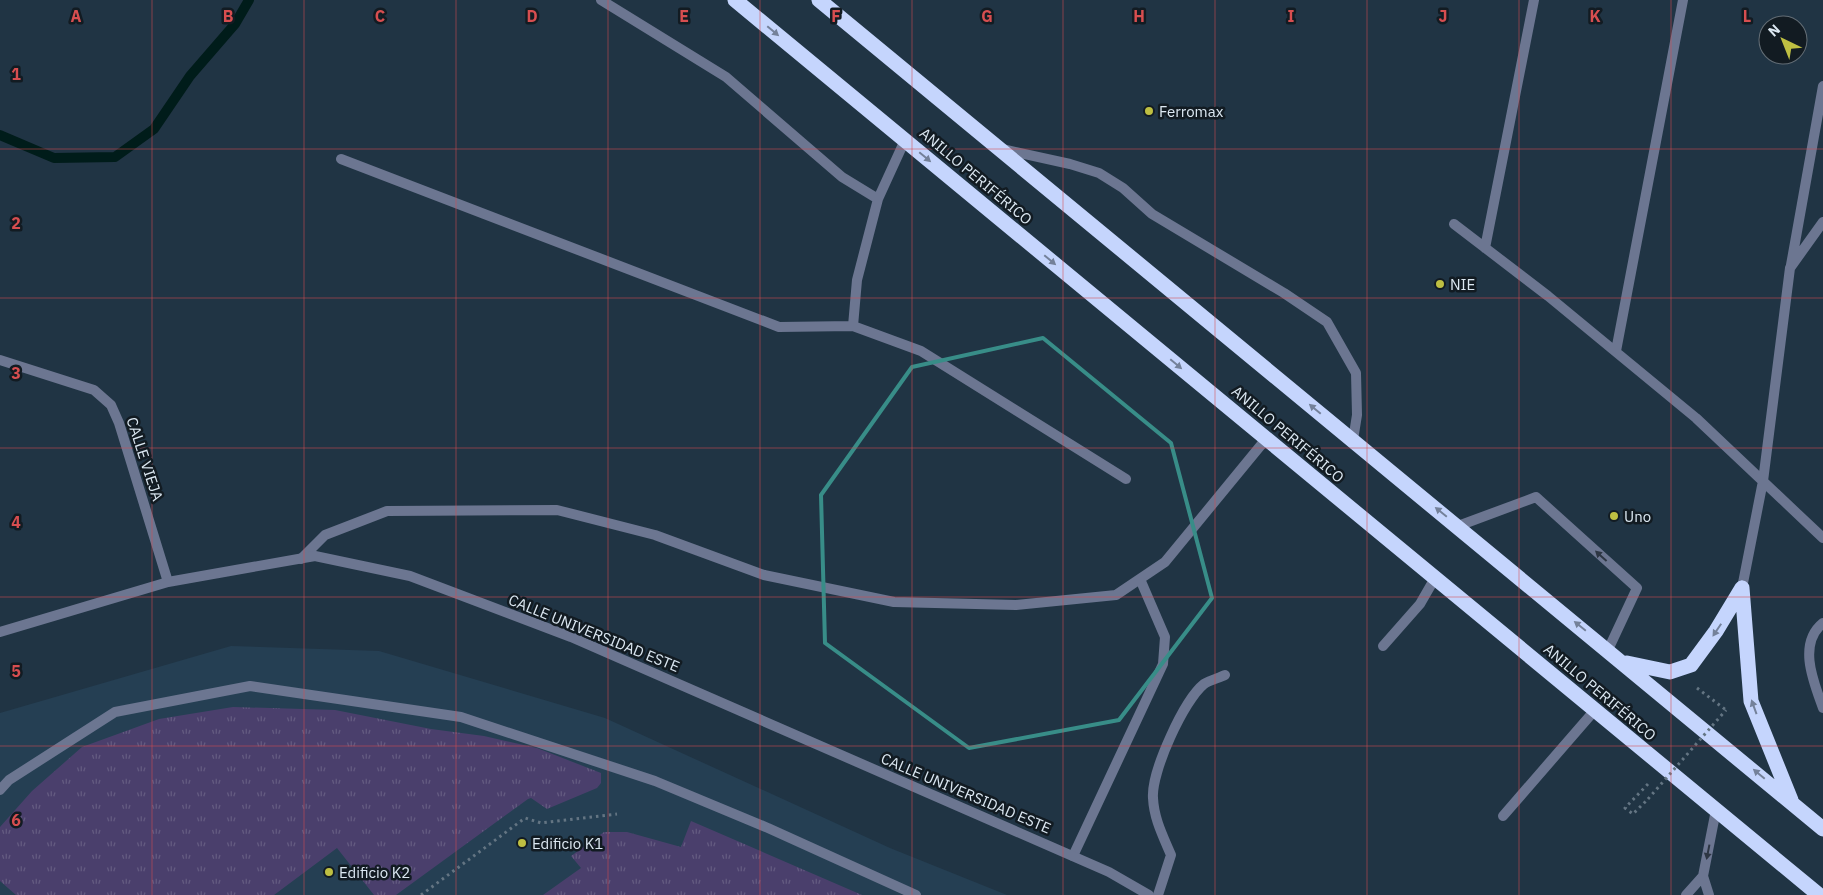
<svg xmlns="http://www.w3.org/2000/svg" width="1823" height="895" viewBox="0 0 1823 895" font-family="'IBM Plex Sans',sans-serif">
  <style>
    .built { fill: #253f53 }
    .grass { fill: url(#grass-tufts) }
    .lines { fill: none; stroke-linecap: round; stroke-linejoin: round }
    .stream { stroke: #001c1a; stroke-width: 10 }
    .path { stroke: #647583; stroke-width: 3; stroke-dasharray: 2.5 4; stroke-linecap: butt }
    .lane { stroke: #6c7691; stroke-width: 10 }
    .street { stroke: #6c7691; stroke-width: 10 }
    .highway { stroke: #c5d5fd; stroke-width: 15 }
    .path-bridge { stroke: #647583; stroke-width: 3; stroke-dasharray: 2.5 4; stroke-linecap: butt }
    .oneway { fill: #74819a }
    .oneway2 { fill: #2d3643 }
    .marked { fill: none; stroke: #388d88; stroke-width: 4; stroke-linejoin: round }
    .grid { fill: none; stroke: #d74e50; stroke-width: 1; stroke-opacity: 0.55 }
    .poi-dot { fill: #bebf42; stroke: #121b22; stroke-width: 2 }
    .labels { text-anchor: middle; dominant-baseline: central; stroke-width: 5; stroke-linejoin: round; paint-order: stroke }
    .poi-label { font-size: 15px; fill: #dce8f2; stroke: #121b22; text-anchor: start }
    .street-label { font-size: 15px; fill: #dce8f2; stroke: #121b22 }
    .grid-label { font-size: 16px; text-anchor: middle; font-weight: bold; fill: #d74e50; stroke: #121b22; stroke-width: 5; stroke-linejoin: round; paint-order: stroke }
  </style>
  <defs>
    <pattern id="grass-tufts" width="24" height="20" patternUnits="userSpaceOnUse" patternTransform="scale(1.25)"><rect width="24" height="20" fill="#4a3f6c"/><path d="M3 7l-1-3M5 7V3M7 7l1-3M15 17l-1-3M17 17v-4M19 17l1-3" fill="none" stroke="#645b81"/></pattern>
  </defs>
  <rect width="100%" height="100%" fill="#203444"/>
  <path class="built" d="M231,646L379,651L605,718L890,848L1007,895H0V713Z"/>
  <path class="grass" d="M233,707L335,710L431,729L484,736L537,748L601,773V783L597,788L547,809L531,798L528,799L396,895H374L337,848L274,895H16L0,881V827L32,791L82,747L159,719Z
    M691,821L862,895H543L581,868L571,856L604,832H627L681,847Z"/>
  <g class="lines">
    <path class="stream" d="M0,135L54,158L115,157L154,129L190,76L235,24L249,0"/>
    <path class="path" d="M1697,688L1726,710
      M1648,784L1625,808L1633,814L1648,799
      M421,895L525,818L541,823L617,814"/>
    <path class="lane" d="M601,0L726,77L842,177L878,199
      M905,140L878,199L857,280L853,326L921,351L1126,479
      M1002,149L1070,164L1099,173L1123,188L1152,214L1284,293L1327,322L1356,373L1357,415L1353,440
      M341,159L779,327L853,326
      M1458,526L1536,497L1637,588L1608,650
      M301,559L325,535L387,511L557,510L655,535L764,575L894,602L1016,605L1116,595L1165,562L1266,439
      M1823,623C1797,644 1814,683 1823,708
      M1383,646L1420,604L1435,578
      M0,790L9,780L115,712L250,686L461,717L655,781L768,828L916,895
      M1503,816L1595,710
      M1073,856L1163,664L1165,637L1140,579
      M1158,895L1171,855C1163,836 1154,819 1153,798C1151,772 1184,700 1204,684C1210,680 1219,678 1225,675
      M1686,895L1703,876
      M1709,895L1703,876L1716,810"/>
    <path class="street" d="M1454,224L1548,296L1696,418L1823,538
      M1485,248L1534,0
      M1791,265L1823,86
      M1616,351L1683,0
      M0,360L94,390L111,405L119,423L168,582
      M1742,588L1763,481L1790,268L1823,222
      M0,632L168,582L315,556L410,576L571,637L1109,872L1149,895"/>
    <path class="highway" d="M735,0L1819,895
      M819,0L1823,829
      M1742,588L1751,701L1791,800
      M1627,663L1670,672L1691,665L1716,631L1742,588"/>
    <path class="path-bridge" d="M1648,799L1726,710"/>
  </g>
  <defs><path id="oneway-solid" d="M-6-.8H1V-3.2L6.5 0L1 3.2V.8H-6Z" transform="scale(1.25)"/></defs>
  <g class="oneway">
    <use href="#oneway-solid" transform="translate(773 31) rotate(40)"/>
    <use href="#oneway-solid" transform="translate(925 157) rotate(40)"/>
    <use href="#oneway-solid" transform="translate(1050 260) rotate(40)"/>
    <use href="#oneway-solid" transform="translate(1176 364) rotate(40)"/>
    <use href="#oneway-solid" transform="translate(1315 409) rotate(-140)"/>
    <use href="#oneway-solid" transform="translate(1441 512) rotate(-141)"/>
    <use href="#oneway-solid" transform="translate(1580 626) rotate(-141)"/>
    <use href="#oneway-solid" transform="translate(1717 630) rotate(124)"/>
    <use href="#oneway-solid" transform="translate(1754 707) rotate(-110)"/>
    <use href="#oneway-solid" transform="translate(1759 774) rotate(-140)"/>
  </g>
  <g class="oneway2">
    <use href="#oneway-solid" transform="translate(1601 556) rotate(-138)"/>
    <use href="#oneway-solid" transform="translate(1708 852) rotate(101)"/>
  </g>
  <path class="marked" d="M1043,338L1171,443L1212,598L1119,720L969,748L825,643L821,495L912,367Z"/>
  <path class="grid" d="M152,0V895M304,0V895M456,0V895M608,0V895M760,0V895M912,0V895M1063,0V895M1215,0V895M1367,0V895M1519,0V895M1671,0V895M0,149H1823M0,298H1823M0,448H1823M0,597H1823M0,746H1823"/>
  <g class="poi-dot">
    <circle cx="1149" cy="111" r="5"/>
    <circle cx="1440" cy="284" r="5"/>
    <circle cx="1614" cy="516" r="5"/>
    <circle cx="522" cy="843" r="5"/>
    <circle cx="329" cy="872" r="5"/>
  </g>
  <g class="labels">
    <g class="poi-label">
      <text x="1159" y="111">Ferromax</text>
      <text x="1450" y="284">NIE</text>
      <text x="1624" y="516">Uno</text>
      <text x="532" y="843">Edificio K1</text>
      <text x="339" y="872">Edificio K2</text>
    </g>
    <g class="street-label">
      <text transform="translate(976 176) rotate(40)">ANILLO PERIFÉRICO</text>
      <text transform="translate(1288 434) rotate(40)">ANILLO PERIFÉRICO</text>
      <text transform="translate(145 459) rotate(72)">CALLE VIEJA</text>
      <text transform="translate(594 633) rotate(22)">CALLE UNIVERSIDAD ESTE</text>
      <text transform="translate(1600 692) rotate(40)">ANILLO PERIFÉRICO</text>
      <text transform="translate(966 793) rotate(23)">CALLE UNIVERSIDAD ESTE</text>
    </g>
  </g>
  <g class="grid-label">
    <text x="76" y="22">A</text>
    <text x="228" y="22">B</text>
    <text x="380" y="22">C</text>
    <text x="532" y="22">D</text>
    <text x="684" y="22">E</text>
    <text x="836" y="22">F</text>
    <text x="987" y="22">G</text>
    <text x="1139" y="22">H</text>
    <text x="1291" y="22">I</text>
    <text x="1443" y="22">J</text>
    <text x="1595" y="22">K</text>
    <text x="1747" y="22">L</text>
    <text x="16" y="80">1</text>
    <text x="16" y="229">2</text>
    <text x="16" y="379">3</text>
    <text x="16" y="528">4</text>
    <text x="16" y="677">5</text>
    <text x="16" y="826">6</text>
  </g>
  <g transform="translate(1783 40) rotate(317)"><circle r="24" fill="#121b22" stroke="#636d75"/>
  <path d="M0-4L9 19L0 12L-9 19Z" fill="#bebf42"/>
  <text y="-8" font-size="14" font-weight="bold" text-anchor="middle" fill="#dce8f2">N</text>
  </g>
</svg>
